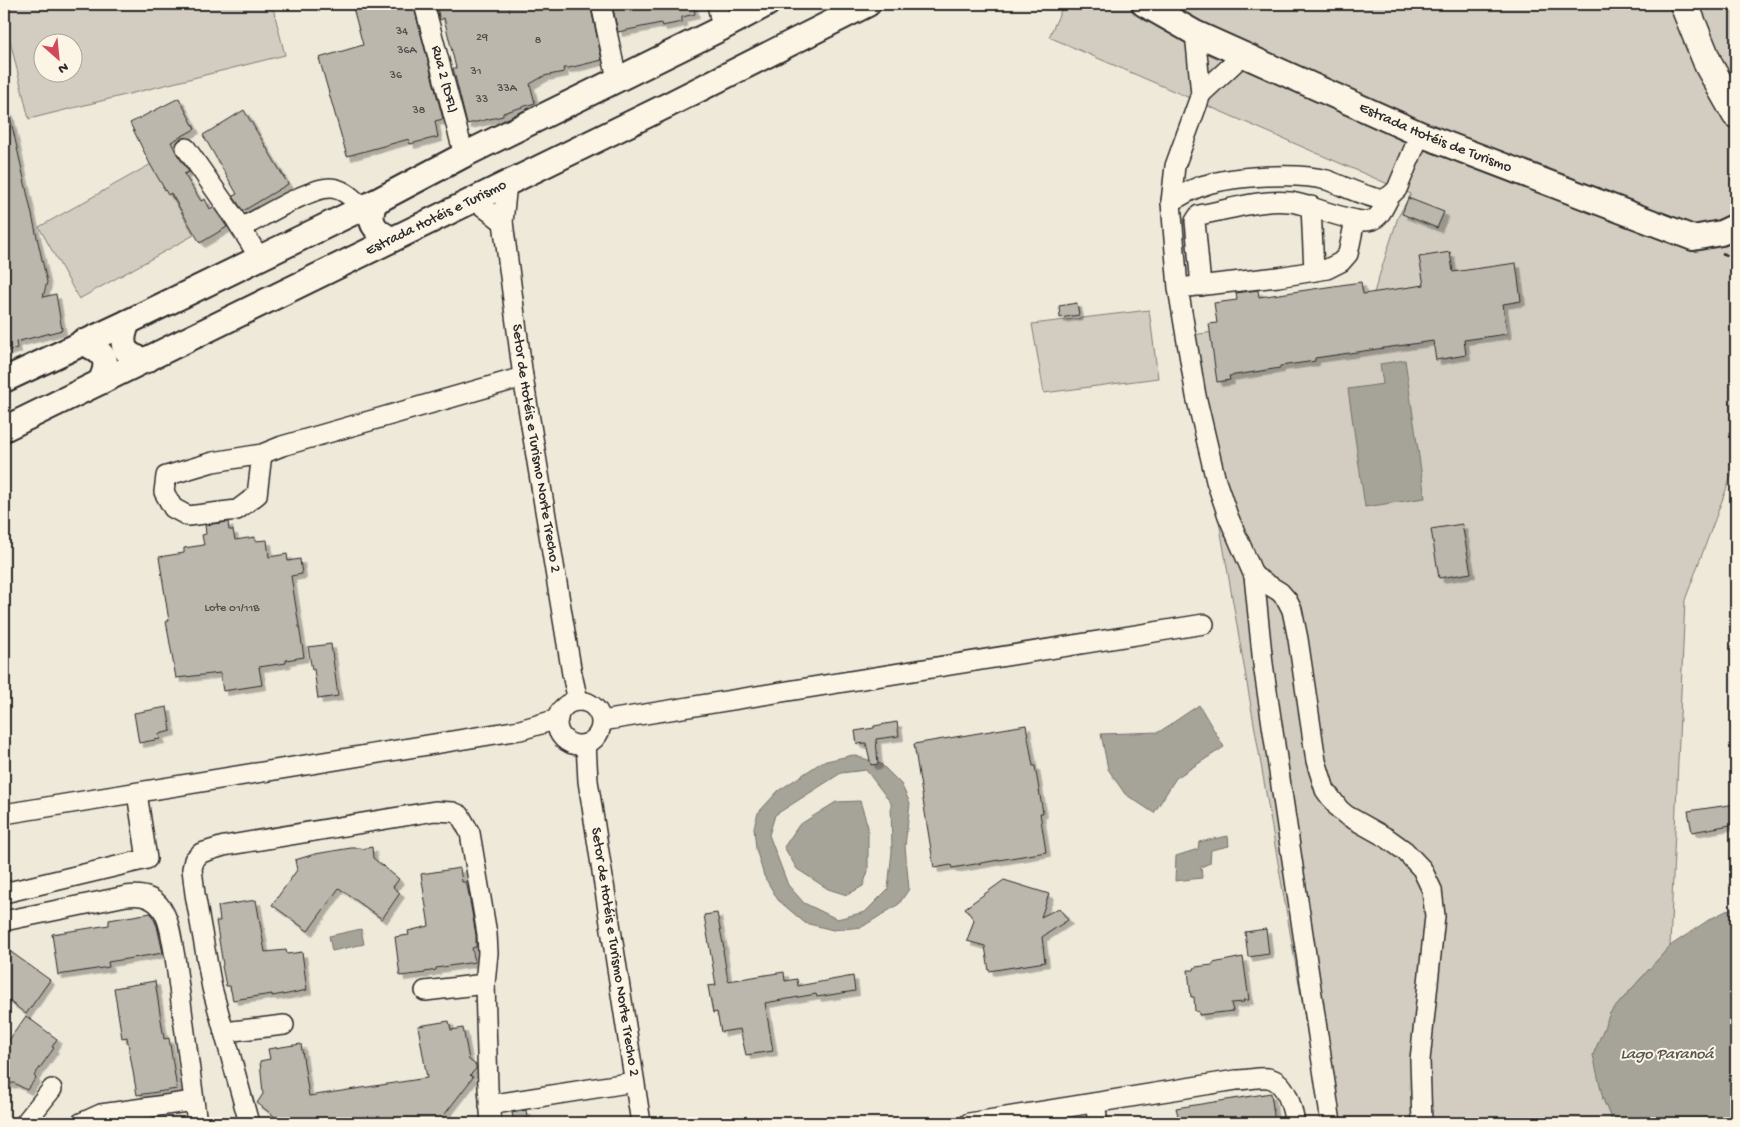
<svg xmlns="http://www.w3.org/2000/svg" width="1740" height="1127" viewBox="0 0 1740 1127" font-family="'Gochi Hand',sans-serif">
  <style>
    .green { fill: #d2cdc0; stroke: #7e7c76; fill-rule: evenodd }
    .water { fill: #a6a399; stroke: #75736d; fill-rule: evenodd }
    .building { fill: #bcb7ac; stroke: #2b2b2b; filter: url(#shadow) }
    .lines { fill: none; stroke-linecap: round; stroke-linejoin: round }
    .minor-casing { stroke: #2b2b2b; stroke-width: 22 }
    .major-casing { stroke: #2b2b2b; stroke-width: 28 }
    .highway-casing { stroke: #2b2b2b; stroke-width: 31 }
    .path { stroke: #2b2b2b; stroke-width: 3; stroke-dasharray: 5 4; stroke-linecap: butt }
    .minor { stroke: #fcf5e5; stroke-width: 19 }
    .major { stroke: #fcf5e5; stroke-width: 24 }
    .highway { stroke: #fcf5e5; stroke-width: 28 }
    .labels { text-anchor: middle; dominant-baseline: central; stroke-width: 4; stroke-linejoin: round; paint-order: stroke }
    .number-label { font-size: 12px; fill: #4f4e4b }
    .street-label { font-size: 15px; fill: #2b2b2b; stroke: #fcf5e5 }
    .water-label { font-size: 16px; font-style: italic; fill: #565552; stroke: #fcf5e5 }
  </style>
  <defs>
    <filter id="shadow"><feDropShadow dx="4.5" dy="4.5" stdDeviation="0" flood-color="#0004"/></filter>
  </defs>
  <rect width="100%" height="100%" fill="#efe9da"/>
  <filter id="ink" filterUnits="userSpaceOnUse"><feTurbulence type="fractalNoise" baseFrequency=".02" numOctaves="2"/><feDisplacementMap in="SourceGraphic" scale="10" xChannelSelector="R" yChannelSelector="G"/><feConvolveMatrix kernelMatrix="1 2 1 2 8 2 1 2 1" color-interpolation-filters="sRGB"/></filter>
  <g filter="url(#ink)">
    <path class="green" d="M4,4H272L285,55L29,119L4,16ZM72,42V72H42V42Z
      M1064,4H1736V463L1685,600L1670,946L1610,1013L1603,1099L1613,1123H1323L1187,336L1369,308L1398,217L1411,194L1049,37Z
      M153,163L194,235L79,299L39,227Z
      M1149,310L1158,378L1044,393L1032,324Z"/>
    <path class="water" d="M1405,360L1425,498L1365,507L1348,389L1383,384L1380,364Z
      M1199,705L1224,747L1176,778L1154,813L1125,794L1108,769L1101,734L1159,732Z
      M853,755L881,764L901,784L910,803L905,846L909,889L899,904L862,927L833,930L805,923L778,900L764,876L756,849L754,827L758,813L778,791L822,762ZM866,770L891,803L892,851L888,889L865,912L837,919L804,903L788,885L769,835L775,815L841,773Z
      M860,801L868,827V871L863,886L847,895L828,889L797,869L784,847L799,825L836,802Z
      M1228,836L1229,846L1211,850L1210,863L1201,867L1202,878L1175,881L1176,856L1198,849L1199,842Z
      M1736,906V1123H1613L1603,1099L1593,1055L1610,1013L1670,946L1710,919Z
      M361,929L364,944L332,951L329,936Z"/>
    <path class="building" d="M352,4H413L443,119L435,121L438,137L410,144L409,139L347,156L319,58L363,45Z
      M436,4H507L508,7L523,4H590L602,60L569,68H563L564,72L544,76L530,84L535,103L503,113V116L467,124L453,68H456L444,18L440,20Z
      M612,4H693L695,14L682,17V22L662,26L661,23L618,32Z
      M179,98L195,129L171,142L177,154L189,172L184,174L201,201L205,199L210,209L213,207L227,227L200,243L171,193L168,195L150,164L130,123Z
      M244,110L288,184L243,211L233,196L237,194L203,135Z
      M4,112H9L47,282L43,297L56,294L62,330L16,342L17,348L4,352Z
      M1408,198L1444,212L1437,228L1402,214Z
      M1450,252L1453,272L1516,263L1521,301L1503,304L1507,334L1464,340L1466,355L1436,360L1433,341L1315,358V361L1280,366V368L1229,376L1230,380L1217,382L1209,324L1217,323L1214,303L1237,300L1236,293L1258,290L1259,297L1361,282L1363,294L1424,285L1419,257Z
      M1077,303L1079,315L1060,318L1059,306Z
      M228,522L229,530H233L235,540L255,537V541L267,540L269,557L287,554L288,561L300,559L302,574L291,576L304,657L286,660V663L259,667L262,685L223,691L220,673L176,678L166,621H169L159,557L184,553V548L204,545L202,535L206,534L205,525Z
      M1462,524L1471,573L1439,578L1431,529Z
      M331,644L338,696L318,699L314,669L312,670L308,647Z
      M167,707L171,731L159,734L160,739L139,743L134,713Z
      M897,722L899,736L876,739L878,764L871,765L866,743L857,744L855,731L874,728V726Z
      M1026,725L1033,766H1035L1043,813H1040L1046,852L952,868L951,865L934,868L914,744Z
      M1736,804V824L1692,832L1688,811Z
      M372,847L373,858L399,879L393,887L400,893L382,919L339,888L308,931L272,905L297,870L295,860L315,854L351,848H361V849Z
      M460,868L462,882H466L468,890L476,935V947L472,948L475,962L436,968V970L425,972V973L400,976L395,937L409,935L408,931L429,926L421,874Z
      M1004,880L1049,894L1041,917L1059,908L1068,920L1042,937L1045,962L989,971L985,946L967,941L974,920L965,908Z
      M256,900L265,952L286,950L287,954L302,952L307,990L283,995V994L272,996V994L233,1000L230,986H226L222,966L223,965L216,921H220L218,906Z
      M151,913L157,926L163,953L108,962L109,967L58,975L52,934L109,925V920Z
      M717,913L724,949L723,950L728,981L784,972L785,981L797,979L798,986L853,976L855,991L817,997L816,994L765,1003L773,1051L746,1055L740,1029L721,1032L717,1012L713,1013L708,986L716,985L704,915Z
      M1266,929L1269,954L1248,957L1245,932Z
      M4,947L50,980L26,1014L4,997Z
      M1243,957L1249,1000H1243L1244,1002L1231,1003L1233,1011L1199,1015V1012L1195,1011L1194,997H1191L1188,970H1194L1195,967L1213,965V963Z
      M155,981L164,1039L169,1038L177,1089L137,1095L127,1037L122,1038L114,988Z
      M26,1016L57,1039L52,1047L54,1048L34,1076L36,1078L27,1090L14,1083L4,1084V1047Z
      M449,1021L451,1030L463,1028L469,1060L476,1065V1069L470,1075L473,1077L468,1084L438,1123H390L389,1117L357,1123H283L257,1103L263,1094L260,1061L270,1059L268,1049L301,1044L309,1096L427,1078L418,1026Z
      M1271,1093L1275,1123H1180L1176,1108Z
      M526,1110L528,1123H514L512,1113Z"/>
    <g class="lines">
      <g class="minor-casing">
        <g id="minor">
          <path id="s1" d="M424,4L464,155"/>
          <path d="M601,4L617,79"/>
          <path d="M717,4L722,28"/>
          <path d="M1201,94L1244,54"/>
          <path d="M186,148L234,217L259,257"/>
          <path id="s2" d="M507,183L503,222L523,377L572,674L578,701"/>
          <path d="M473,199L503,222"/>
          <path d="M1171,202L1175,166L1201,94L1195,33"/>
          <path d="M1311,206L1314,271"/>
          <path d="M241,228C261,218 309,188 330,188C343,188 353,199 362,207"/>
          <path d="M1201,286L1195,221L1199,215C1228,210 1260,199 1290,202C1310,204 1357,226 1372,220C1381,217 1385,204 1390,196"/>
          <path d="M1188,287L1278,277L1327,269L1341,262L1348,254L1355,220"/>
          <path d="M262,454L257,495L237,510L188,516L173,508L164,492L166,476L213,462L262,454L282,446L523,377"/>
          <path d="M1254,576L1280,592L1287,600L1292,610L1298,639L1316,761L1325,790L1339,809L1346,815L1387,838L1405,851L1422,869L1432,890L1435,916L1420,1060L1422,1123"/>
          <circle cx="579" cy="723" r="22"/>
          <path d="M602,721L1204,624"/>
          <path id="s3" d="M586,744L588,781L641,1123"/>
          <path d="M4,814L520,730L558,719"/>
          <path d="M4,893L147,859L137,793"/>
          <path d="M4,921L126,896C168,890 169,926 175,957L197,1123"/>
          <path d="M425,991L485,984"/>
          <path d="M224,1032L284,1025"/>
          <path d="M1095,1103L1098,1123"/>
          <path d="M489,1105L634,1082"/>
          <path d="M25,1123L52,1089"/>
          <path d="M81,1123L101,1114L194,1101"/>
          <path d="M249,1123L212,988L195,894L192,869L194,860L201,853L224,846L435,811L453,812L460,815L470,833L487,934L488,953L485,984L488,1088L491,1123"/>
          <path d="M969,1123L1236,1080C1247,1080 1258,1077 1268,1078C1287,1081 1292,1108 1295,1123"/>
          <path d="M1331,1123L1263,664L1254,576L1228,516L1216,481L1196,396L1178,288L1171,202C1182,195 1193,188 1205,185C1234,176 1298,172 1327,180C1341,185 1367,198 1381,199C1388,199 1392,194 1397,189L1420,134"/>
        </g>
      </g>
      <g class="major-casing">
        <g id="major">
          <path id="s4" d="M1144,4L1195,33L1420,134L1693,238L1721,233L1736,226"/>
          <path d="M375,202C367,221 373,231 392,239"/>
          <path d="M128,322C119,344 122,356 147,360"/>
          <path d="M82,342C103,352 112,359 100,382"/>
          <path d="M4,380L128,322L375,202L464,155L722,28L767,4"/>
          <path id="s5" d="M4,429L668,105L868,4"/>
        </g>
      </g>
      <g class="highway-casing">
        <path id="highway" d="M1684,4L1709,66L1736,114"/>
      </g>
      <path class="path" d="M1722,253L1736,260"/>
      <use href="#minor" class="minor"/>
      <use href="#major" class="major"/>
      <use href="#highway" class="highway"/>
    </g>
  </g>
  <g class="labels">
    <g class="number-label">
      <text x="402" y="32">34</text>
      <text x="482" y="38">29</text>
      <text x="538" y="41">8</text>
      <text x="407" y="51">36A</text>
      <text x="476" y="72">31</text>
      <text x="396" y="76">36</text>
      <text x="507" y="89">33A</text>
      <text x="482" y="100">33</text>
      <text x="419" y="111">38</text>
      <text x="232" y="609">Lote 01/11B</text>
    </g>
    <g class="street-label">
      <text stroke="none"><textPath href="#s1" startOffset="78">Rua 2 (DFL)</textPath></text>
      <text stroke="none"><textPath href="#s4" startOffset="321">Estrada Hotéis de Turismo</textPath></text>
      <text stroke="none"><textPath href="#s5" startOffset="481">Estrada Hotéis e Turismo</textPath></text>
      <text stroke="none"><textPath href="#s2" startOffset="268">Setor de Hotéis e Turismo Norte Trecho 2</textPath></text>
      <text stroke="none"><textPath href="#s3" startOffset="210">Setor de Hotéis e Turismo Norte Trecho 2</textPath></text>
    </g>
    <g class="water-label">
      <text x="1667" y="1055">Lago Paranoá</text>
    </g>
  </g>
  <rect width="1740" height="1127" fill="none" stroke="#fcf5e5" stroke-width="20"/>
  <rect x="10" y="10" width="1720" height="1107" fill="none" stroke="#2b2b2b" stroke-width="2" filter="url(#ink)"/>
  <g transform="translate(58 58) rotate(153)"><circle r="24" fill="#fcf5e5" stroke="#a8a49b"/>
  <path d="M0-4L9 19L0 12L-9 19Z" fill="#d1495b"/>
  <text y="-8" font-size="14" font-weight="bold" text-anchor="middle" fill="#2b2b2b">N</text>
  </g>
</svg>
